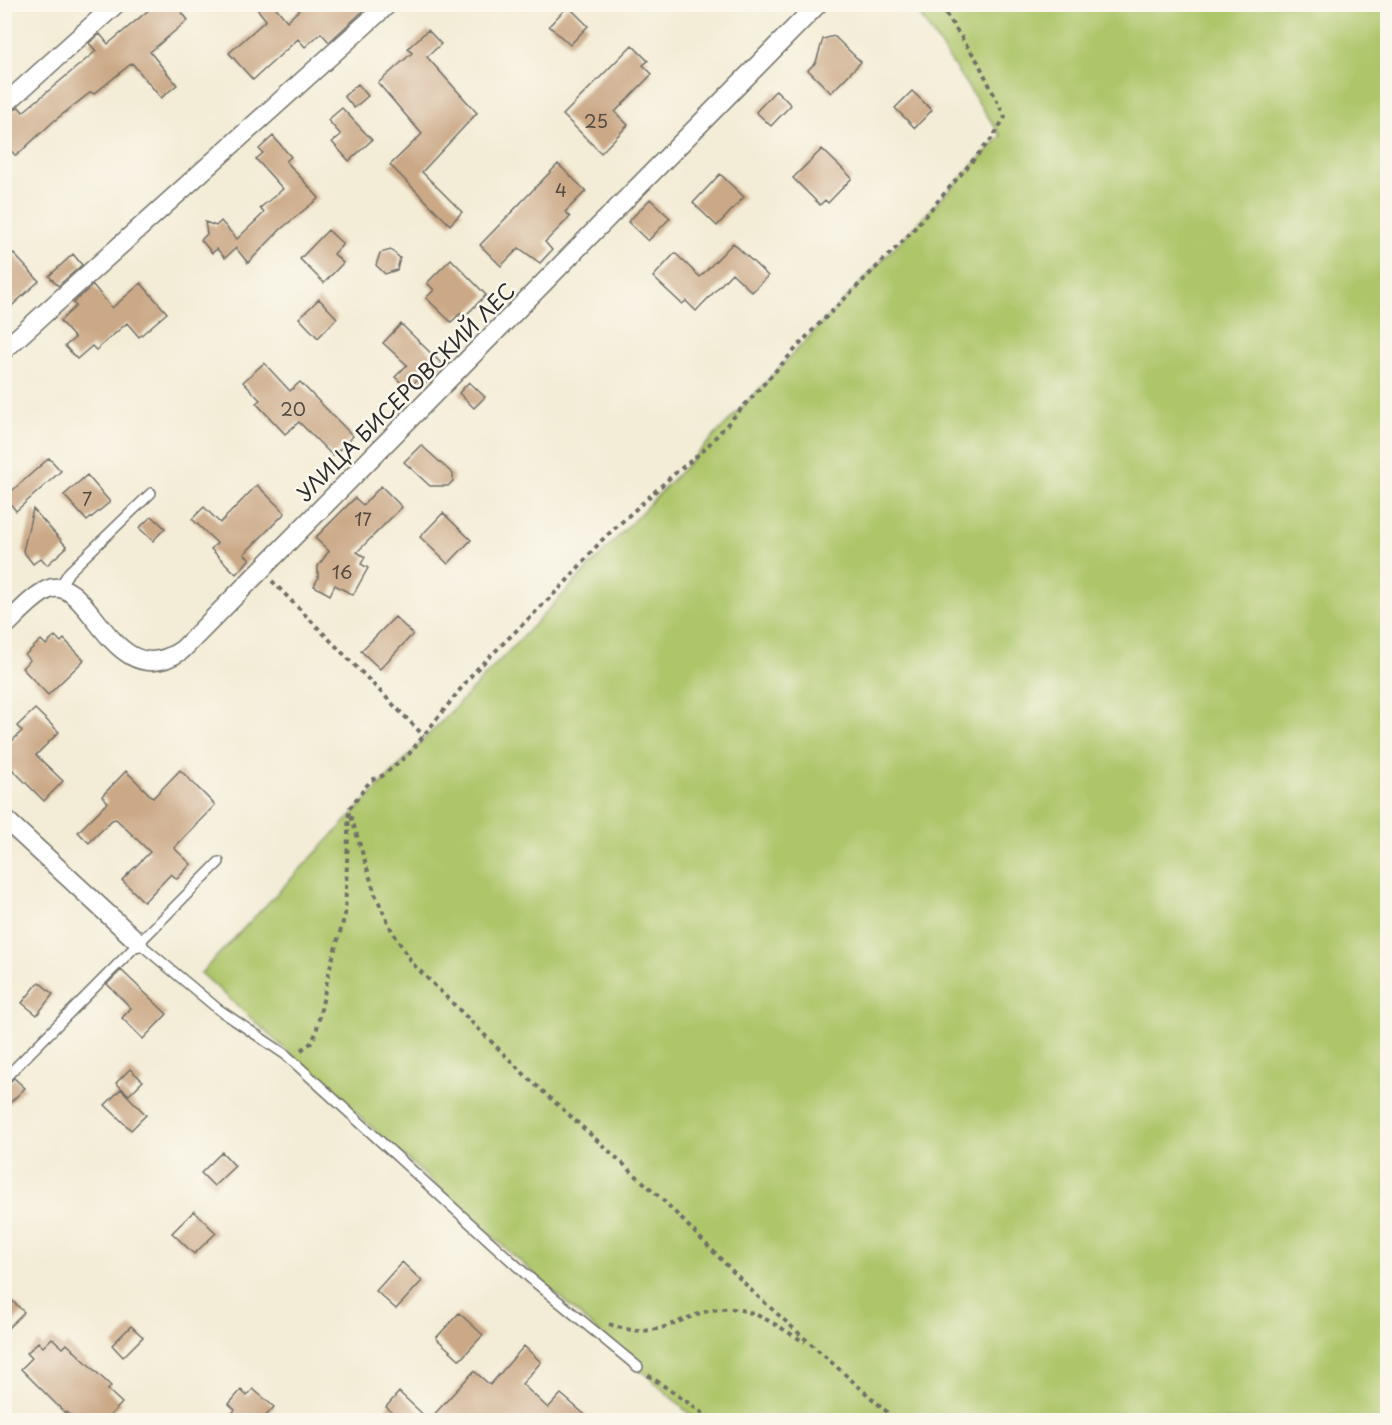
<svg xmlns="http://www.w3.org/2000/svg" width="1392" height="1425" viewBox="0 0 1392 1425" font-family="'Playpen Sans',sans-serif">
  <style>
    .green { fill: #aec66b; stroke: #6c784b; stroke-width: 1.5 }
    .building { fill: #cba886 }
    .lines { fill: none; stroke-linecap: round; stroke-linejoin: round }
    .lane-casing { stroke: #716f67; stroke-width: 12 }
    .street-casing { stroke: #716f67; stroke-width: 21 }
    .path { stroke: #716f67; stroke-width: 4; stroke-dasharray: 4.5 4.5; stroke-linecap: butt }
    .lane { stroke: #fff; stroke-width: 9 }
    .street { stroke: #fff; stroke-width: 18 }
    .labels { text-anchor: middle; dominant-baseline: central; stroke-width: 5; stroke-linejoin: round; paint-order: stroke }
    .number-label { font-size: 18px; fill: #534a42 }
    .street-label { font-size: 21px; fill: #2b2b2b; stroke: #fbf7ec }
  </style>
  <rect width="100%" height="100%" fill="#fbf7ec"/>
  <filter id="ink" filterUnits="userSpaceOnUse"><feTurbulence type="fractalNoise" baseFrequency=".0167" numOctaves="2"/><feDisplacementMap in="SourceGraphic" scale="12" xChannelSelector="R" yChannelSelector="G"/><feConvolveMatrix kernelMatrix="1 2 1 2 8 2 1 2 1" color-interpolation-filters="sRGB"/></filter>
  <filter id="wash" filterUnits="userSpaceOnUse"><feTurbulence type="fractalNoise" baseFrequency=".008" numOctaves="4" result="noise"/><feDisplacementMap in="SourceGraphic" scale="24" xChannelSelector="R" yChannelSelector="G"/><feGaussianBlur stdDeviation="1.35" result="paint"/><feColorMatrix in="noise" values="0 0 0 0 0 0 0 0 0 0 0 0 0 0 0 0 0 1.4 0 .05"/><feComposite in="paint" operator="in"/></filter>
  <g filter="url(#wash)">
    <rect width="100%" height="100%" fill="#f3ecd6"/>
    <path class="green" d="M913,5H1387V1420H696L201,973L1001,136Z"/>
    <g id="blocks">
      <path class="building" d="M156,4H175L188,20L150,52L177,85L161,98L132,63L94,94L91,92L54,121L16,156L4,143V117L19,107L23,112L96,51L89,43L100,34L108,44Z
        M253,4H273L287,21L306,4H371L329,42L321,33L305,47L298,39L253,80L229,53L266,20Z
        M568,6L588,26L570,45L549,26Z
        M428,30L441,44L427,57L477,113L422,172L462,212L450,225L390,165L422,134L378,83L412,53L408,48Z
        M834,36L861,62L831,93L808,70L816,62L823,39Z
        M632,45L648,61L643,65L652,74L615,112L628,125L601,153L563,115Z
        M358,84L368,96L354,108L344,96Z
        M776,90L791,105L771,126L756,112Z
        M912,91L932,110L915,128L895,108Z
        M342,108L372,140L349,161L332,142L341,135L328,120Z
        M273,136L291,157L286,161L319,198L281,229L248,263L236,248L225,258L217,249L212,253L201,240L207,234L205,222L216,226L221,221L237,239L264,213L260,208L283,189L256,159L263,153L259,149Z
        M822,149L852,178L828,203L825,200L820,205L793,178Z
        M558,164L586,191L565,212L570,217L545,242L552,250L540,263L519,248L501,266L480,245Z
        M720,174L744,197L717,226L693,203Z
        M650,199L670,218L648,241L628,222Z
        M328,230L343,244L334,254L343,263L324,283L300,259Z
        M733,243L768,276L752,292L732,273L696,311L686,301L682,304L653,277L675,253L700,277Z
        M391,250L400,258L397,270L385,274L376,265L380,253Z
        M13,253L39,281L4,313V260Z
        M73,254L82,265L58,286L49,276Z
        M451,259L486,295L464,317L461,313L451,322L426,298L434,290L427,283Z
        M141,283L167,313L139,337L127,323L96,350L92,346L77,359L65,346L75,338L60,321L76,306L73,303L93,285L112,308Z
        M319,299L337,318L318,338L299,318Z
        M401,324L443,365L425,383L419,378L408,389L395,377L407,365L383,343Z
        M264,363L290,391L300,382L353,436L333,456L299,422L285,434L256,403L260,400L243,382Z
        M469,382L485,397L474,408L459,393Z
        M421,445L453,474V481L448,486H430L404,462Z
        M49,458L61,471L16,511L5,497Z
        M87,475L110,502L87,521L64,495Z
        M257,485L285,513L244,554L250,559L236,574L211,549L217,543L192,519L204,507L220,523Z
        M381,486L402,507L357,552L365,557L361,564L368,568L353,595L335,585L330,595L314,586L318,578V566L329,551L315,538L355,498L363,505Z
        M33,509L67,547L47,565L41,558L33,564L23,551Z
        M443,513L471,540L448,564L420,537Z
        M152,516L165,528L153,541L139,528Z
        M395,617L413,634L380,669L361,651Z
        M55,636L61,642L64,639L84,660L48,695L22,668L30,660L25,655L41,640L46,645Z
        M35,709L59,732L36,755L63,781L44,801L13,770L4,779V749L22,731L17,726Z
        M180,770L215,805L174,848L191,864L177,879L171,874L144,902L122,880L150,852L116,819L112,820L89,843L78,832L108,802L102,796L126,771L153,798Z
        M121,970L167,1014L143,1039L122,1018L131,1008L107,984Z
        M39,982L53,994L37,1015L22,1003Z
        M130,1069L143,1081L129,1095L116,1083Z
        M14,1078L25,1088L4,1109V1087Z
        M121,1089L146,1115L131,1130L105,1105Z
        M222,1152L235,1166L214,1186L201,1173Z
        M194,1211L216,1233L194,1254L172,1233Z
        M402,1262L422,1281L396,1309L376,1291Z
        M4,1293L24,1312L4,1332Z
        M459,1313L483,1335L460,1360L436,1338Z
        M131,1326L143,1337L123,1357L112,1345Z
        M52,1338L63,1348L67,1344L111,1386L108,1390L122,1403L106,1420H76L67,1412L66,1414L21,1369L32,1358L27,1353L38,1342L43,1347Z
        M524,1346L541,1362L522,1384L548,1408L561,1394L591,1420H401L386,1407L399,1392L429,1420L474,1371L490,1385Z
        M253,1389L274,1407L262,1420H226L235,1410L229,1404L241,1390L247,1396Z"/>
    </g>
  </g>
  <g filter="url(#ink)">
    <use href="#blocks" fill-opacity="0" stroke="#716f67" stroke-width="1.5"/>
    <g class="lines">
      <g class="lane-casing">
        <path id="lane" d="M59,588L69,572L151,493
          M138,942L218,1009L286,1055L530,1278L638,1367
          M4,1079L219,862"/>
      </g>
      <g class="street-casing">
        <path id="street" d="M4,105L116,4
          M4,350L388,4
          M4,627C17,615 31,598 47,590C90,569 111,699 182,650L818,4
          M4,818L138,942"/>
      </g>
      <path class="path" d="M272,581L424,736
        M351,816L375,894L392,931L413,964L527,1077L662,1199L754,1293L896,1420
        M301,1050L311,1043L316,1033L330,967L345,915L349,809L371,780L382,776L409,754L474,672L565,583L601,541L673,475L703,451L811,332L907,237L993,137L1005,117L978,62L939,4
        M609,1324C667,1346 685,1305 734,1309C759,1311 784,1331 805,1342
        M648,1375L713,1420"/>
      <use href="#lane" class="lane"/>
      <use href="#street" class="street"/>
    </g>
  </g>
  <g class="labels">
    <g class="number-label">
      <text x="596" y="120">25</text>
      <text x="561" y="189">4</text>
      <text x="293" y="408">20</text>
      <text x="87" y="498">7</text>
      <text x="363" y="518">17</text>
      <text x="342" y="571">16</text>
    </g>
    <g class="street-label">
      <text transform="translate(405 391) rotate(-45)">УЛИЦА БИСЕРОВСКИЙ ЛЕС</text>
    </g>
  </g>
  <rect width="1392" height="1425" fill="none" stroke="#fbf7ec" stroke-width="24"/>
</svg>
